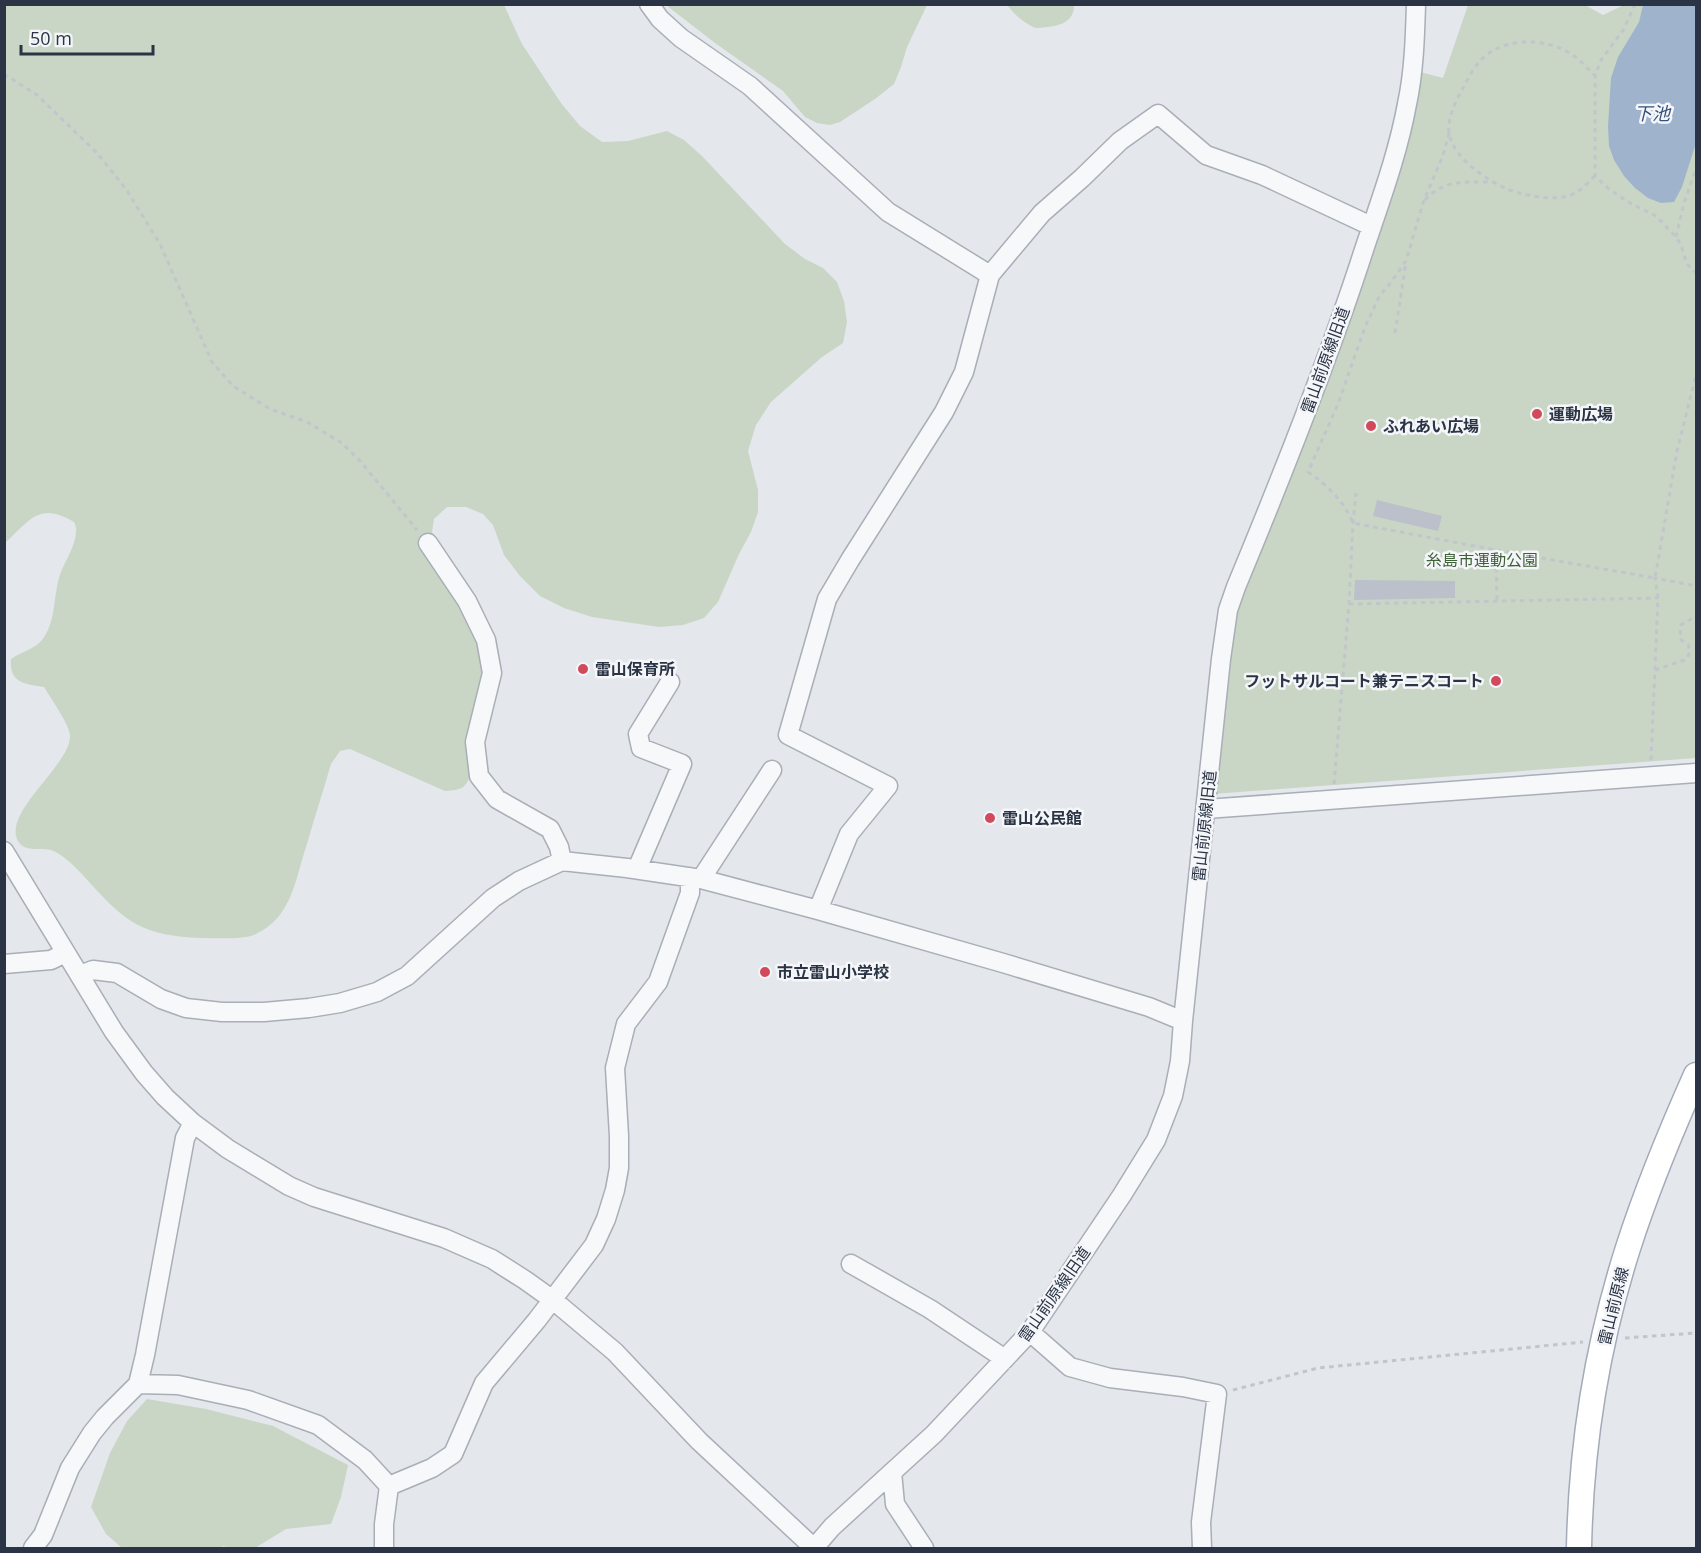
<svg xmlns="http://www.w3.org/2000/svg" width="1701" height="1553" viewBox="0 0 1701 1553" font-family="'Open Sans','Noto Sans JP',sans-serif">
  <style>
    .green { fill: #c9d6c5 }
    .water { fill: #9fb4cc }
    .building { fill: #bbc0ca }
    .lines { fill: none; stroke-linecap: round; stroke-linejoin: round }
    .minor-casing { stroke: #a9aeb7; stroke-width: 21 }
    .major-casing { stroke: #a3abb8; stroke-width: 27 }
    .path { stroke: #c2c5cb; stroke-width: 3; stroke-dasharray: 4.5 4.5; stroke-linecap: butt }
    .minor { stroke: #f7f8fa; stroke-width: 18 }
    .major { stroke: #fff; stroke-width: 24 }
    .poi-dot { fill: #d1495b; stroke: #f4f6f9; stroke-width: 2 }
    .labels { text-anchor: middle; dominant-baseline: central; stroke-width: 5; stroke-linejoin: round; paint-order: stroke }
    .street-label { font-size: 16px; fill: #2b3445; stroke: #f4f6f9 }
    .poi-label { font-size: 16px; font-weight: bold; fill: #2b3445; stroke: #f4f6f9; text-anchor: start }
    .park-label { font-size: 16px; fill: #3f6138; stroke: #f4f6f9 }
    .water-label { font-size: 18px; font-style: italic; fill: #34527a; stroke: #f4f6f9 }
  </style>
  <rect width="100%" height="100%" fill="#e4e7ec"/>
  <path class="green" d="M5,5H504L522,44L561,103L580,126L602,142L628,141L667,131L684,140L702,156L785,244L805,259L823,268L837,282L844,301L847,322L843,343L822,357L771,402L756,425L748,451L758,490V512L751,532L739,554L718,602L704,618L683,625L659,627L592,617L564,608L540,596L520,576L504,555L493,525L483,514L466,507H447L434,519L432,532L444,551L480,649L483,673L471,773C466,789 461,790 445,791L350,749L340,751L331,764C323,792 314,819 306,847C295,880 292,917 256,934C244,940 217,938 202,938C136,936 122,918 80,872C72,864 62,854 51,850C40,847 25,853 18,841C2,812 72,764 70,735C69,724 50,697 44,687C25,684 9,683 11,659C21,652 35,649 42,640C56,622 53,599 59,578C63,563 76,547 76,531C77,529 75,524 74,522C39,501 30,520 5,543Z
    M666,5H927L907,47L901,67L894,84L875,99L840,122L830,125L817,123L805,117L783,91L715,43Z
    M1007,5H1074C1074,21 1062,25 1048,27C1042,27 1038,29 1033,27C1023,22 1014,14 1007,5Z
    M1468,5H1585L1603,15L1624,5H1696V758L1213,794L1234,609L1420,72L1443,78Z
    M147,1399L206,1409L273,1426L348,1465L341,1497L331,1524L286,1529L255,1548H230L223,1546L222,1548H122L106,1534L91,1507L110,1453L127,1421Z"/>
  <path class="water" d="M1643,5H1696V143L1682,187L1674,202L1661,203L1648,198L1635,188L1624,176L1614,160L1609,146L1608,126L1611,78L1618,57L1639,22Z"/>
  <path class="building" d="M1377,500L1442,516L1438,531L1373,516Z
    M1355,580L1455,581V598L1354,600Z"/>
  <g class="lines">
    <g class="minor-casing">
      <path id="minor" d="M649,4L660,19L681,38L750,86L888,212L990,275
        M428,543L467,601L486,640L492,673L475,742L479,776L497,799L550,829L559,847L562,861
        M1206,809L1696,773
        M4,851L114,1032L144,1073L165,1097L193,1123L228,1149L289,1186L314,1197L444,1238L492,1259L525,1280L553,1300L615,1352L699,1441L814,1548
        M637,869L682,764L641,748L638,734L670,682
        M701,879L772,770
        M818,910L849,834L888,786L788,735L827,599L850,560L944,412L964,372L990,275L1042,213L1082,178L1120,141L1158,114L1206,155L1262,175L1371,226
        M4,964L51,960L65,953
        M80,975L93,970L117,973L161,999L186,1008L222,1012H264L309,1008L340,1003L377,992L407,976L493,898L519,881L562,861L627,868L701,879L818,910L1003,963L1149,1007L1183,1021
        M851,1264L930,1309L1005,1359
        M1030,1332L1070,1367L1110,1378L1183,1387L1217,1394L1201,1522L1202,1548
        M138,1384L178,1385L248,1400L318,1425L365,1460L389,1486
        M892,1472L895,1504L924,1548
        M33,1548L43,1535L70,1468L92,1433L105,1417L138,1384L145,1355L185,1138L193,1123
        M384,1548V1524L389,1486L432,1468L453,1454L484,1383L537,1320L594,1245L606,1219L615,1190L619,1168V1136L615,1068L626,1024L658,982L690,893V877
        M814,1548L832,1527L934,1434L1030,1332L1122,1195L1156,1140L1173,1096L1180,1061L1183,1021L1221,659L1228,610L1236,587C1280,481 1323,374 1359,265C1376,212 1397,159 1407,104C1414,72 1415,37 1416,4"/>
    </g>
    <g class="major-casing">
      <path id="major" d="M1579,1548C1581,1447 1597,1345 1628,1248C1647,1189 1671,1131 1696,1075"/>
    </g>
    <path class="path" d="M1635,4L1624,29L1601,60L1595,76V176L1609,189L1630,203L1656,216L1676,237L1681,245L1687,264L1696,273
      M4,74L37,95L97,153L126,189L160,244L212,362L233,386L270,409L307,422L342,443L361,462L417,530
      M1449,133L1443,155L1423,203L1406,261L1389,285L1380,295L1365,327L1338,404L1308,472C1328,486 1343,500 1353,523L1496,550L1655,578L1677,451L1696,375
      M1595,176C1588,182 1582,190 1573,194C1557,201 1536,197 1519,193C1495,187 1453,160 1449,133C1447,120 1455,102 1462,90C1469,77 1476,62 1489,53C1511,38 1545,39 1568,52C1579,58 1587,68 1595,76
      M1425,200C1443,180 1464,182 1488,182
      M1676,237L1684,203L1696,169
      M1395,333L1406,262
      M1496,550L1497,601
      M1349,604L1658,598
      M1655,670L1687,659L1690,651L1688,645L1680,639L1681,625L1696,616
      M1651,760L1658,598L1655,578L1696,586
      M1334,784L1349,604L1353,523L1356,493
      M1625,1338L1696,1333
      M1233,1390L1318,1368L1583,1342"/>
    <use href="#minor" class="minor"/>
    <use href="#major" class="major"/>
  </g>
  <g class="poi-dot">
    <circle cx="1537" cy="414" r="6"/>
    <circle cx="1371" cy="426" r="6"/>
    <circle cx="583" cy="669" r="6"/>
    <circle cx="1496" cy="681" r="6"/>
    <circle cx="990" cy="818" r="6"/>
    <circle cx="765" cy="972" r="6"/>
  </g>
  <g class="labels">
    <g class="street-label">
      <text transform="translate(1325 360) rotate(-70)">雷山前原線旧道</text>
      <text transform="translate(1204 826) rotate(-84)">雷山前原線旧道</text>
      <text transform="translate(1054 1294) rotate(-55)">雷山前原線旧道</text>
      <text transform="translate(1613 1306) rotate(-76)">雷山前原線</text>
    </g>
    <g class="poi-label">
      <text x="1549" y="414">運動広場</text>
      <text x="1383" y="426">ふれあい広場</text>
      <text x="595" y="669">雷山保育所</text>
      <text x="1484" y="681" text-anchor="end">フットサルコート兼テニスコート</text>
      <text x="1002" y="818">雷山公民館</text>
      <text x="777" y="972">市立雷山小学校</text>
    </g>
    <g class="park-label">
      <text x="1482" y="560">糸島市運動公園</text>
    </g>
    <g class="water-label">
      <text x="1652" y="113">下池</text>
    </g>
  </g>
  <rect width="1701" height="1553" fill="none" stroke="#2b3445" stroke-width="12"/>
  <path d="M21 45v9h132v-9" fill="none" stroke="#2b3445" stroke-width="3"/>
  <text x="30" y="45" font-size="18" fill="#2b3445" stroke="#f4f6f9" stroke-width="4.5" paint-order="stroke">50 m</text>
</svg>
